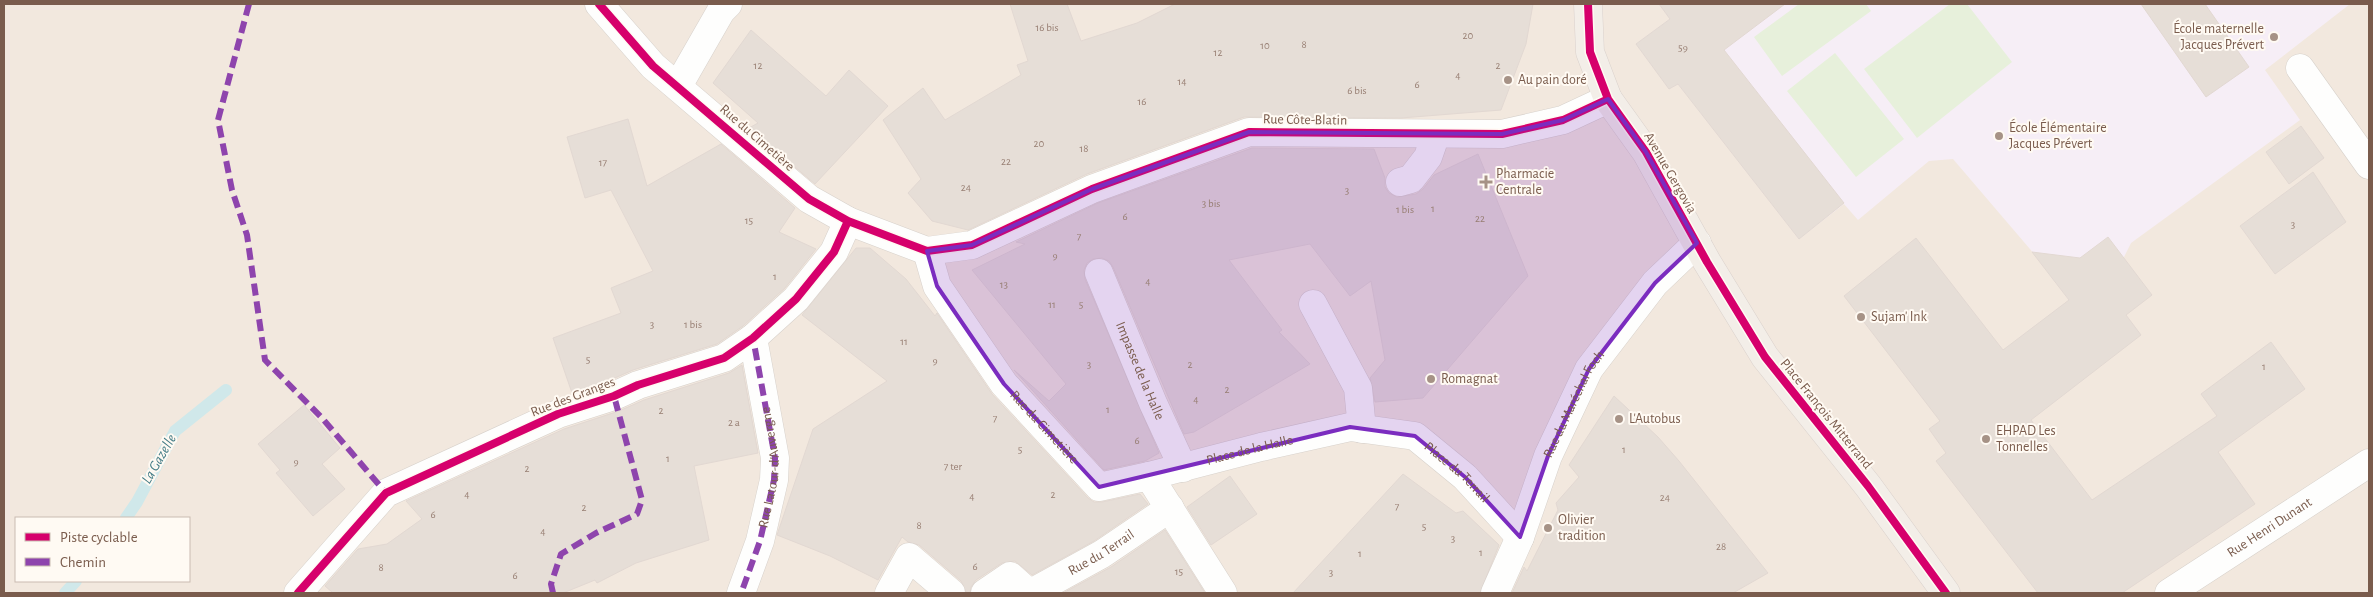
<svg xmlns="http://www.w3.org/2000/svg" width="2373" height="597" viewBox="0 0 2373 597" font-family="'Alegreya Sans',sans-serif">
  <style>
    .residential { fill: #f2e8de; fill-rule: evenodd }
    .education { fill: #f6eef6 }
    .green { fill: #e7f0db }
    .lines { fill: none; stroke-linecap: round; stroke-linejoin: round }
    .stream { stroke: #d0e8ea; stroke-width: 12 }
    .building { fill: #e6ded7; stroke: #e2d8d2 }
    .minor-casing { stroke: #d7d1cb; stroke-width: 29 }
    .major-casing { stroke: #dad1cc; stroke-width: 29 }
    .minor { stroke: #fefefd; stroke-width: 28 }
    .major { stroke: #f3eee8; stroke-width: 28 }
    .quiet { stroke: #8e44ad; stroke-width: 6; stroke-dasharray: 12 6; stroke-linecap: butt }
    .cycleway-casing { stroke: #fffaf3; stroke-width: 11 }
    .cycleway { stroke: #d6006c; stroke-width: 8 }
    .marked { fill: #7b2cbf; fill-opacity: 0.2; stroke: #7b2cbf; stroke-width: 4; stroke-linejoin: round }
    .poi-dot { fill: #a69286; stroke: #fffaf3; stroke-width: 2 }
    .labels { text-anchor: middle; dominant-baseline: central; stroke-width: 4; stroke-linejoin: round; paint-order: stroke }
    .number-label { font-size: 11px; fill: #977e72 }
    .poi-label { font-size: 14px; fill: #7a5c4d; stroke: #fffaf3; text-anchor: start }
    .street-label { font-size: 14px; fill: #7a5c4d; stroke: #fffaf3 }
    .water-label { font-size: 15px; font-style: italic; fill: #437c86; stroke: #fffaf3 }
  </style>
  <rect width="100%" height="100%" fill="#f9f5f0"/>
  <path class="residential" d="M4,4H2369V593H4ZM16,518H189V581H16Z"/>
  <path class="education" d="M1659,4H2350L2265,70L2300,120L2131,243L2124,257L2069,300L2036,256L1953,159L1929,161L1858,220L1844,204L1799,239L1678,84L1669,89L1636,44L1670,19Z"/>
  <path class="green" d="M1799,4H1866L1871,11L1782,76L1754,37Z
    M1950,4H1967L2012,62L1917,138L1864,69Z
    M1835,53L1904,139L1856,177L1787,91Z"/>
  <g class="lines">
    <path class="stream" d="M126,518L137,502L175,431L226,390
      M65,593L76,581"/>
  </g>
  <path class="building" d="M1010,4H1067L1081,41L1137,23L1175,4H1533L1526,44L1501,110L1401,118L1244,117L1087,174L968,230L932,221L908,193L921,179L883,120L923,88L945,120L1021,75L1017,65L1028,61Z
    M1659,4H1785L1724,50L1844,203L1799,239L1678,84L1669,89L1636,44L1670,19Z
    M2141,4H2205L2249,67L2206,97Z
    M751,30L826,96L849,70L888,106L815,184L749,128L758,123L713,83Z
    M628,119L647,186L721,144L795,208L779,232L816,249L785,288L743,326L717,344L633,370L608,381L572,393L553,338L621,313L611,288L653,271L611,190L585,198L567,137Z
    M2301,126L2324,158L2289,184L2266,152Z
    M1252,148L1374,149L1385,178V187L1389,193L1397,197L1416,194L1423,189L1434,175L1478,154L1528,276L1423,398L1375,402L1370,378L1385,360L1371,281L1350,296L1310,244L1229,260L1282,330L1279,332L1310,364L1194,432L1184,434L1113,267L1109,261L1102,258L1093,259L1087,263L1084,270L1085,279L1159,453L1145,461L1104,470L1014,370L1049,401L1066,384L972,270L1025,244L1016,242L1098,203Z
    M2313,172L2346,222L2275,274L2240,226Z
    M2108,237L2152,295L2126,315L2141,335L2031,420L2092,500L2217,416L2201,394L2271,342L2305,389L2218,452L2255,504L2122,593H2038L1936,461L1946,453L1929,429L1940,421L1844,296L1916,238L2003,350L2069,300L2032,252L2080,258Z
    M856,248H870L906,279L935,316L937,313L992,394L1088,498L1094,502H1102L1140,494L1148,504L1094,541L1032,575L1015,561L1002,563L976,580L971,587L970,593L966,592L961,581L919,545L908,542L902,537L878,580L830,556L777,535L813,429L887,381L802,315Z
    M742,365L758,453L694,466L709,540L636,563L597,583L595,580L563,593H333L325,586L358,549L387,544L422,519L406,501L564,429L619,411L644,400L729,373Z
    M1614,396L1658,437L1679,461L1768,573L1733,593H1512L1524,567L1527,571L1558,510L1556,503L1579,477L1569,465Z
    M304,405L340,448L322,464L345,489L313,516L276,473L280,470L258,444Z
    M1403,474L1456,513L1463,511L1499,545L1480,593H1293Z
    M1230,476L1257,514L1211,545L1187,507Z
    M1165,530L1205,593H1063L1111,567Z"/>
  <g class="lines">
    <g class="minor-casing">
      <g id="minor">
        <path d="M599,4L653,66L809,199L848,221L927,251L972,245L1092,189L1249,132L1502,134L1563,120L1608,99"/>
        <path d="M2300,68L2369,165"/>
        <path d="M678,86L721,11L728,4"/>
        <path d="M1400,182L1411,179L1428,157L1436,134"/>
        <path id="s1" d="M927,251L937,286L1004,384L1099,487L1149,476L1223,593"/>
        <path id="s2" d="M1099,273L1153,403L1183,468"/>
        <path d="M1313,304L1358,388L1362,429"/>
        <path id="s3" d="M1149,476L1261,447L1350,427L1415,436L1465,477L1520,537"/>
        <path d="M298,593L386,493L558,414L614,396L638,385L724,358L753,338L796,299L834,252L848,221"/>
        <path d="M741,593L760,541L774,480L775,458L753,338"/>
        <path d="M889,593L909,557L951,593"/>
        <path d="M985,593L1010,576L1029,593"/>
        <path id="s4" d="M1031,593L1102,554L1170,508"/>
        <path id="s5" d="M1495,593L1520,537L1548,456L1589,369L1655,283L1697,243"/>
        <path id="s6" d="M2169,593L2369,463"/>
      </g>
    </g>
    <g class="major-casing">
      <path id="major" d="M1588,4L1590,52L1608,99L1646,152L1707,262L1765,357L1868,486L1946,593"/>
    </g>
    <use href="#minor" class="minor"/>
    <use href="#major" class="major"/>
    <g class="quiet">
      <path d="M249,4L218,120L232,190L247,235L265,360L322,418L386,493"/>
      <path id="s7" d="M743,588L760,541L774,480L775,458L753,338"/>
      <path d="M553,593L551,584L561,554L596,533L637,514L642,500L614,396"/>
    </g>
    <g class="cycleway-casing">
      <path id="cycleway" d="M599,4L653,66L809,199L848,221L927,251L972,245L1092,189L1249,132L1502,134L1563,120L1608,99
        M1588,4L1590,52L1608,99L1646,152L1707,262L1765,357L1868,486L1946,593
        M298,593L386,493L558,414L614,396L638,385L724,358L753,338L796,299L834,252L848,221"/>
    </g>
    <use href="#cycleway" class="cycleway"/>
  </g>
  <path class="marked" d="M1608,99L1646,152L1697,243L1655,283L1589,369L1548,456L1520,537L1465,477L1415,436L1350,427L1099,487L1004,384L937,286L927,251L972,245L1092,189L1249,132L1502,134L1563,120Z"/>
  <g class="poi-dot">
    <circle cx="2274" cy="37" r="5"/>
    <circle cx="1508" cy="80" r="5"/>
    <circle cx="1999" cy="136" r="5"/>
    <path d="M1483.5 174.5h5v5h5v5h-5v5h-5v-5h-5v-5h5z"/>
    <circle cx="1861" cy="317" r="5"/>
    <circle cx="1431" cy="379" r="5"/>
    <circle cx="1619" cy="419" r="5"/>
    <circle cx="1986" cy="439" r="5"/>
    <circle cx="1548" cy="528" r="5"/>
  </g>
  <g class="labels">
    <g class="number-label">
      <text x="1047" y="27">16 bis</text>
      <text x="1468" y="35">20</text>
      <text x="1304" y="44">8</text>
      <text x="1265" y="45">10</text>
      <text x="1683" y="47">59</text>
      <text x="1218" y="52">12</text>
      <text x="758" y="65">12</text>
      <text x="1498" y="65">2</text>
      <text x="1458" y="75">4</text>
      <text x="1182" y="81">14</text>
      <text x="1417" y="84">6</text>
      <text x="1357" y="90">6 bis</text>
      <text x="1142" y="101">16</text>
      <text x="1039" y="143">20</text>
      <text x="1084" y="148">18</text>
      <text x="1006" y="161">22</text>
      <text x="603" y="162">17</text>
      <text x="966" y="187">24</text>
      <text x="1347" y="190">3</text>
      <text x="1211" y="203">3 bis</text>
      <text x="1433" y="208">1</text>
      <text x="1405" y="209">1 bis</text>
      <text x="1125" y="216">6</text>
      <text x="1480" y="218">22</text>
      <text x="749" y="220">15</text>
      <text x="2293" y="224">3</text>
      <text x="1079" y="236">7</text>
      <text x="1055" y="255">9</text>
      <text x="775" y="276">1</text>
      <text x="1148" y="281">4</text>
      <text x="1004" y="284">13</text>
      <text x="1052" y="304">11</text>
      <text x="1081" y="304">5</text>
      <text x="652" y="324">3</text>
      <text x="693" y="324">1 bis</text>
      <text x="904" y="341">11</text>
      <text x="588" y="359">5</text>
      <text x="935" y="360">9</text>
      <text x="1089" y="364">3</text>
      <text x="1190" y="364">2</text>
      <text x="2264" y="366">1</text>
      <text x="1227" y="389">2</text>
      <text x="1196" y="399">4</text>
      <text x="1108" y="409">1</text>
      <text x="661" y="410">2</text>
      <text x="995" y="418">7</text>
      <text x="734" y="422">2 a</text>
      <text x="1137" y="440">6</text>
      <text x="1020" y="449">5</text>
      <text x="1624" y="449">1</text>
      <text x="668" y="458">1</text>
      <text x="296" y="461">9</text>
      <text x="953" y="466">7 ter</text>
      <text x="527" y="468">2</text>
      <text x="467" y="494">4</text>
      <text x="1053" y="494">2</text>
      <text x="972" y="496">4</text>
      <text x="1665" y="497">24</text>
      <text x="1397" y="506">7</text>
      <text x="584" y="507">2</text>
      <text x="433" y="514">6</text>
      <text x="919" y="525">8</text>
      <text x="1424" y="526">5</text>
      <text x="543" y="531">4</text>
      <text x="1453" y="538">3</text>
      <text x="1721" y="546">28</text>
      <text x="1481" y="552">1</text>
      <text x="1360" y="553">1</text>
      <text x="975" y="566">6</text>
      <text x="381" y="567">8</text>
      <text x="1179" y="571">15</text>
      <text x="1331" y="572">3</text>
      <text x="515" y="575">6</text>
    </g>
    <g class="poi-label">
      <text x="2264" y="29" text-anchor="end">École maternelle<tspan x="2264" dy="16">Jacques Prévert</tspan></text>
      <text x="1518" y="80">Au pain doré</text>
      <text x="2009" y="128">École Élémentaire<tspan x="2009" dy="16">Jacques Prévert</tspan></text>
      <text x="1496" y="174">Pharmacie<tspan x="1496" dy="16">Centrale</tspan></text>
      <text x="1871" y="317">Sujam' Ink</text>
      <text x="1441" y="379">Romagnat</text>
      <text x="1629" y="419">L'Autobus</text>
      <text x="1996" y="431">EHPAD Les<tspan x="1996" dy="16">Tonnelles</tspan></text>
      <text x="1558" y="520">Olivier<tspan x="1558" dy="16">tradition</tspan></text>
    </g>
    <g class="street-label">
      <text transform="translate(1305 120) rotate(1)">Rue Côte-Blatin</text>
      <text transform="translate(757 138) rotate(41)">Rue du Cimetière</text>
      <text transform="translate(1670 173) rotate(60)">Avenue Gergovia</text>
      <text stroke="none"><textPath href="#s2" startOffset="106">Impasse de la Halle</textPath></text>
      <text transform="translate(573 397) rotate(-21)">Rue des Granges</text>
      <text stroke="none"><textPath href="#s5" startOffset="205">Rue du Maréchal Foch</textPath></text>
      <text transform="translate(1826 414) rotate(51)">Place François Mitterrand</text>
      <text stroke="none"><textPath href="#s1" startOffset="214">Rue du Cimetière</textPath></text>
      <text stroke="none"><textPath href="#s3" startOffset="104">Place de la Halle</textPath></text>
      <text stroke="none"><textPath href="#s7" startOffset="125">Rue Latour-d'Auvergne</textPath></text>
      <text stroke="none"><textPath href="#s3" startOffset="328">Place du Terrail</textPath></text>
      <text stroke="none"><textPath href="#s6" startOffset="120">Rue Henri Dunant</textPath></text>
      <text stroke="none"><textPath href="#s4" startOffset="81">Rue du Terrail</textPath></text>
    </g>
    <g class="water-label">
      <text transform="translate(159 459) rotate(-60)">La Gazelle</text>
    </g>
  </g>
  <rect width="2373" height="597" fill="none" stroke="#7a5c4d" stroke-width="10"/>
  <rect x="15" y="517" width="175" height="65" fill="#fffaf3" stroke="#cabbb1"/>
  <rect x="25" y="533" width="25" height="8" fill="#d6006c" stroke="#cabbb1"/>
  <text x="60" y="542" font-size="15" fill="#7a5c4d">Piste cyclable</text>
  <rect x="25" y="558" width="25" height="8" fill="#8e44ad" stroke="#cabbb1"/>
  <text x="60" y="567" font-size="15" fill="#7a5c4d">Chemin</text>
</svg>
